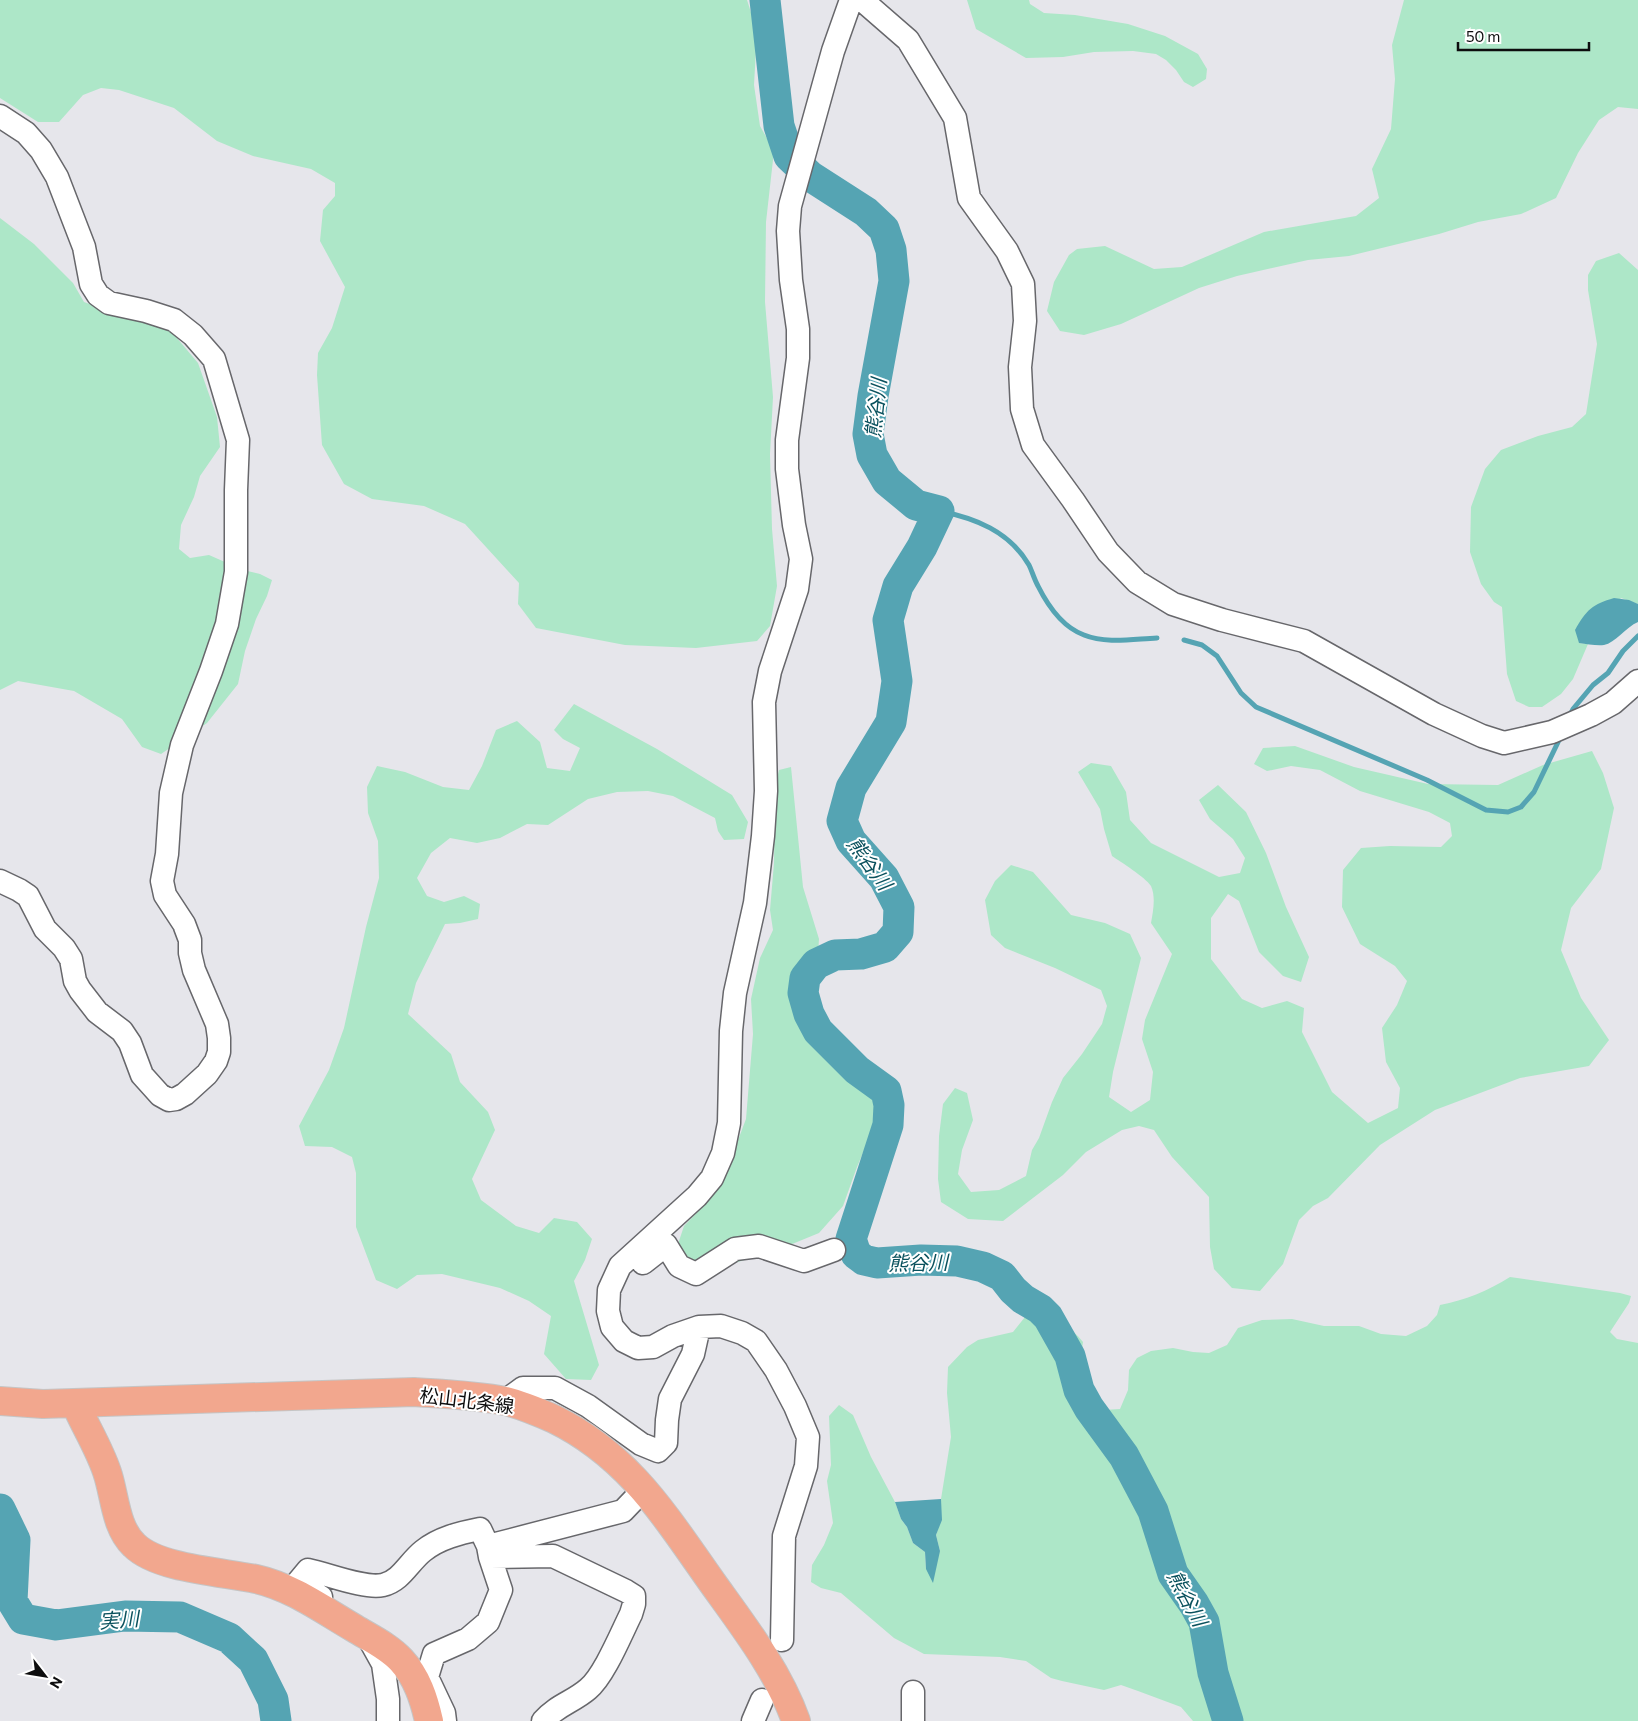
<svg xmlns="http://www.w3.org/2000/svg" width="1638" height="1721" viewBox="0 0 1638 1721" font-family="Commissioner,'Noto Sans JP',sans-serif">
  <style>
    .green { fill: #ade7c8 }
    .water { fill: #55a4b3 }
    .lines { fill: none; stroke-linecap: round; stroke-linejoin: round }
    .stream { stroke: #55a4b3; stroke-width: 5 }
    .river { stroke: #55a4b3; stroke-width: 31 }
    .minor-casing { stroke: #67676b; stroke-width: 25 }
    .major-casing { stroke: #c5c5c5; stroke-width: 30 }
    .minor { stroke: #fff; stroke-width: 22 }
    .major { stroke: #f2a78e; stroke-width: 28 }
    .labels { text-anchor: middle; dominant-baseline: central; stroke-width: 4; stroke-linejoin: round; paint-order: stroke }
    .street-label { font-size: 19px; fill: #0d0d0e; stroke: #fff }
    .water-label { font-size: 20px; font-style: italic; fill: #0a515d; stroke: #fff }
  </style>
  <rect width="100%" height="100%" fill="#e6e6eb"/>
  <path class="green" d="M0,0H747L757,31L754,85L760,126L774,151L766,222L765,302L773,397L770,454L772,529L777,586L770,626L757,641L696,648L625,645L536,628L518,604L519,583L465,524L424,506L372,499L344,484L322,445L317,375L318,353L332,328L345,287L320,241L323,210L335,196V183L311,169L253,156L217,141L174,108L119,90L101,88L83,95L59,122H38L0,98Z
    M967,0H1029L1030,4L1044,13L1075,15L1128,24L1165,36L1198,54L1207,69L1206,79L1193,87L1184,82L1176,70L1166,60L1156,54L1133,51L1094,52L1063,57L1026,58L976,29Z
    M1404,0H1638V109L1618,107L1599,120L1578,153L1556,198L1521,214L1478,222L1439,234L1349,256L1308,260L1237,276L1199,288L1121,324L1084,335L1060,331L1047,311L1054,282L1069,255L1077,249L1105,246L1154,269L1182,267L1264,232L1356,216L1379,198L1372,169L1391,129L1395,79L1392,45Z
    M0,218L34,244L73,283L84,302L106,310L133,303L171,331L198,363L217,417L220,447L200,476L194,497L181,525L179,549L190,558L209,555L243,570L260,574L272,580L267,596L256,619L245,651L238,684L207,723L161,754L142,747L122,719L74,691L18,681L0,690Z
    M1619,253L1638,270V604L1621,598L1579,643L1588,644L1573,679L1561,694L1542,707H1529L1516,701L1507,674L1502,607L1494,602L1481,584L1470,552L1471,507L1485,469L1501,450L1538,436L1572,427L1586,414L1597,344L1588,290V275L1596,261Z
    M574,704L657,749L732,795L748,822L744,839L724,840L718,831L715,818L673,796L648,791L617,792L588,799L548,825L527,824L500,838L477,843L450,838L431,853L417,878L427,896L444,902L464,896L480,904L478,919L460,923L445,924L416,983L408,1014L451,1054L460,1082L488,1112L495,1130L472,1179L481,1200L516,1226L539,1233L554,1218L577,1222L592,1239L585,1260L574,1281L599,1365L591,1380L566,1379L544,1354L551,1316L529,1301L500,1288L442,1274L417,1275L397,1289L376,1280L356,1227V1173L352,1157L332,1147L305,1146L299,1126L329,1070L344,1028L366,927L379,878L378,841L368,813L367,787L377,766L405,772L443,787L469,790L482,766L496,730L517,721L540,742L547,768L570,771L580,748L563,739L554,730Z
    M1295,746L1354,767L1428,784L1498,785L1543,765L1592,751L1603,773L1614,808L1601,869L1571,908L1561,950L1581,998L1609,1040L1589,1066L1520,1078L1435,1110L1380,1145L1328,1198L1313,1206L1299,1220L1283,1264L1260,1291L1232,1288L1214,1269L1210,1247L1209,1197L1172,1157L1154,1130L1139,1126L1122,1130L1086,1152L1063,1175L1003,1221L968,1219L941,1202L938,1179L939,1136L943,1104L955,1088L967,1093L973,1120L962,1150L958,1174L971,1192L999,1190L1026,1176L1032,1150L1039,1138L1052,1102L1063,1078L1082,1054L1102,1024L1107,1006L1101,990L1055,968L1005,948L991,935L985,900L995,881L1011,865L1033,872L1071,915L1105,923L1130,934L1141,958L1113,1072L1109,1097L1131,1112L1150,1100L1153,1072L1142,1039L1145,1020L1172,954L1151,923C1153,912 1156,897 1151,886C1145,877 1121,862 1112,856L1104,829L1100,809L1078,772L1091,763L1111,766L1126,792L1130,820L1151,843L1219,877L1240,873L1245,858L1233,839L1210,819L1199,800L1218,785L1246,812L1266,853L1286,907L1309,957L1301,982L1283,976L1259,952L1239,901L1228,894L1211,918V959L1242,999L1262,1008L1287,1001L1304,1008L1302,1032L1332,1092L1368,1123L1398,1108L1400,1088L1386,1062L1382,1028L1397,1005L1407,981L1395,966L1360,944L1342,907L1343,870L1361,848L1390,846L1441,847L1452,836L1450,823L1429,812L1360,791L1320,770L1291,766L1267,771L1254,764L1263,748Z
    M791,767L803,887L819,939L816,982L819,1011L841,1051L875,1091L877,1119L857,1167L843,1206L819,1233L780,1249L722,1267L698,1268L683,1257L677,1247L684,1226L710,1199L729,1164L746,1119L753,1034L751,999L760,958L773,930L770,910L774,863L775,787L779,770Z
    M1510,1277L1620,1293L1631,1296L1629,1303L1610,1332L1617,1339L1638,1343V1721H1193L1181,1707L1138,1691L1121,1685L1104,1690L1062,1681L1051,1678L1026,1661L1000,1657L924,1654L894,1638L841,1593L821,1588L811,1582L812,1565L824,1545L833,1523L827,1481L831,1465L829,1416L839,1405L853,1415L871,1457L895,1502L901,1519L907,1527L913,1543L925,1552L926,1569L940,1551L936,1535L941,1520V1499L951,1437L947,1393L948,1367L967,1347L978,1340L1013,1332L1025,1317L1038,1308C1055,1317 1071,1327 1083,1342L1078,1378L1091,1403L1103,1410L1120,1409L1128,1390L1129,1370L1137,1358L1151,1351L1173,1348L1193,1352L1209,1353L1227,1345L1238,1328L1262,1320L1292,1319L1324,1326H1359L1381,1334L1406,1336L1427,1326L1437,1315L1440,1305C1465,1300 1488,1291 1510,1277Z"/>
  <path class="water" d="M1614,598L1629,600L1638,604V622C1626,627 1615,643 1604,645C1597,646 1587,644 1579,643L1575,630C1586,610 1593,604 1614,598Z
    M941,1499L942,1520L936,1535L940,1551L933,1583L926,1569L925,1552L913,1543L907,1527L901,1519L895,1502Z"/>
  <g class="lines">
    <path class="stream" d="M939,511C975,518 1009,531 1029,565C1032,571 1034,579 1038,586C1048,606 1062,627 1084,635C1106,644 1133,639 1157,638
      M1184,640L1202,645L1217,656L1241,693L1256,707L1427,780L1486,810L1508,812L1521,807L1534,792L1561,736
      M1569,717L1573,709L1593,685L1608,673L1623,651L1638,636"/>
    <path class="river" d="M765,0L779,126L789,156L810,176L866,212L884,229L891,250L894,281L873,396L868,434L872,455L887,481L916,505L939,511L922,547L898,586L888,620L897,681L891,722L851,788L842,821L851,841L884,878L899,907L898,932L885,947L861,954L835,955L816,964L805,978L803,993L809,1014L818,1031L857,1070L886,1091L889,1105L888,1125L851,1239L856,1254L864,1260L877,1263L921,1260L957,1261L983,1267L1002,1276L1013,1290L1023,1299L1040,1309L1048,1317L1070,1356L1079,1390L1089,1408L1124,1456L1153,1511L1173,1574L1194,1604L1204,1622L1213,1673L1228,1721
      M0,1509L15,1540L12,1601L23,1619L56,1625L125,1616L180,1617L229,1638L253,1660L273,1700L276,1721"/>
    <g class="minor-casing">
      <path id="minor" d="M862,0L908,40L955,118L969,198L1007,251L1023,284L1025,321L1020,367L1022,409L1033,445L1073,500L1108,552L1137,582L1173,604L1222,620L1304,641L1434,714L1482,736L1504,743L1552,732L1591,715L1613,703L1638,681
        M0,116L26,133L41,150L57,177L84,247L91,284L98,295L109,303L146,311L174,320L193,335L214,359L238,440L236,490V572L227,624L211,671L182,745L171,793L167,854L162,881L165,895L184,924L190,940V953L194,970L217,1024L219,1038V1052L216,1061L207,1074L185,1094L176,1099L169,1100L160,1095L142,1075L130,1043L122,1031L97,1012L80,990L75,981L71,959L64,948L45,929L28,896L19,890L0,881
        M643,1263L666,1245L679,1266L696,1274L735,1249L759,1246L804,1261L834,1250
        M505,1401L523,1388H555L588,1406L641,1444L658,1451L666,1443L667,1420L670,1399L693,1354L699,1327
        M488,1546L623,1511L644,1489
        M490,1557L553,1556L626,1591L634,1596V1604L631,1614C621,1634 604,1676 588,1689C573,1702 557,1705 543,1721
        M321,1597L298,1582L308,1570C328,1574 364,1589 383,1585C401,1581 409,1562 423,1551C439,1538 460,1533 480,1529L488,1546L490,1557L501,1590L488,1622L468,1639L434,1654L427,1677L444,1713L445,1721
        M368,1637L383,1664L388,1699V1721
        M782,1640L784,1536L806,1466L808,1437L795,1406L776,1370L756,1341L742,1333L721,1326L699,1327L673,1336L653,1347L638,1348L624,1341L612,1327L608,1311L609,1290L620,1266L697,1196L712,1178L723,1153L729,1123L731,1031L735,993L755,903L763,836L766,791L764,702L770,671L797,589L801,559L794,525L787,469V440L798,358V329L791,280L788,231L790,206L833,51L851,0
        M753,1721L762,1700
        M913,1721V1692"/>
    </g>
    <g class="major-casing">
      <path id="major" d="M0,1401L43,1404L414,1392C444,1394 475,1395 505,1401C522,1405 538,1412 554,1419C630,1456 667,1519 714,1585C745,1628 778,1671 796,1721
        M75,1403C85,1426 99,1448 107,1472C115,1495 115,1527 134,1545C158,1569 223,1572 256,1579C292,1587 323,1610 354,1628C370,1638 388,1646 401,1660C417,1677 424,1699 429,1721"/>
    </g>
    <use href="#minor" class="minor"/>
    <use href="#major" class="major"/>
  </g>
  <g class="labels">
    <g class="street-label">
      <text transform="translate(467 1400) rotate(7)">松山北条線</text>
    </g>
    <g class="water-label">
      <text transform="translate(875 408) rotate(-84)">熊谷川</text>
      <text transform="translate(870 863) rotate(54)">熊谷川</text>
      <text transform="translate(918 1262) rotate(-1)">熊谷川</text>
      <text transform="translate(1188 1598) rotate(62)">熊谷川</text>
      <text transform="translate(119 1619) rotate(-4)">実川</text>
    </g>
  </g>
  <g transform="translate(45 1676) rotate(121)" stroke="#ffffff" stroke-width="4" paint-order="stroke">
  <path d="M0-4L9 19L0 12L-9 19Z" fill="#0d0d0e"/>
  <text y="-8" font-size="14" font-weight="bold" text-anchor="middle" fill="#0d0d0e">N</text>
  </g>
  <path d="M1458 42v8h131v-8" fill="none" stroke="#0d0d0e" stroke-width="2.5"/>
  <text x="1466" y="42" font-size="15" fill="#0d0d0e" stroke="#ffffff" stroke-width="4" paint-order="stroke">50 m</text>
</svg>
